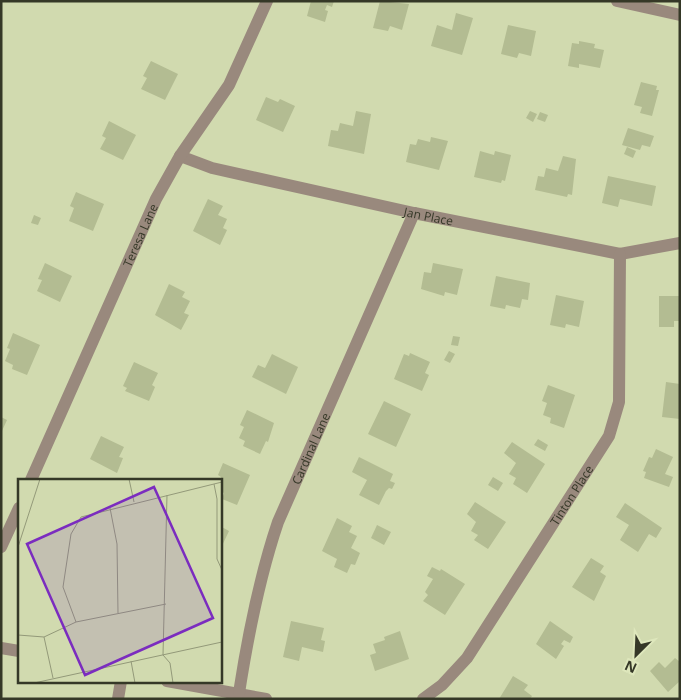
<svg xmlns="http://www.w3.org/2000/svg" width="681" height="700" viewBox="0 0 681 700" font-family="'Open Sans',sans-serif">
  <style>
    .building { fill: #b3bc92 }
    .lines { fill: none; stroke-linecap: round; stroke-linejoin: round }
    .minor { stroke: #99897d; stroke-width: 12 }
    .labels { text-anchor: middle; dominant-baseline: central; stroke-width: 5; stroke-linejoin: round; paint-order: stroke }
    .street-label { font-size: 12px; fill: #353827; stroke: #dee7bc }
    .inset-road { fill: none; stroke: #939979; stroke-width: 1 }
    .view { fill: #7b2cbf; fill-opacity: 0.15; stroke: #7b2cbf; stroke-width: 2.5 }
    .inset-edge { fill: none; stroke: #353827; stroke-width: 2.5 }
  </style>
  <rect width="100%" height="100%" fill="#d1daaf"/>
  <path class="building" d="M311,1H334L332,7L327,5L325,10L328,11L325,22L307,16Z
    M380,1L409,4L402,30L390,26L388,31L373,28Z
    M456,13L473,18L462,55L431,46L437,25L452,30Z
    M508,25L536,31L531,56L519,53L517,58L501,54Z
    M579,41L595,44L594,48L604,50L600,68L579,64V68L568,66L572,43L579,44Z
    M151,61L178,74L165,100L141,89L147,78L143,76Z
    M641,82L657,86L656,90H659L652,116L640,113L642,107L634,105Z
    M266,97L278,102L280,99L295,106L283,132L256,120Z
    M356,111L371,114L364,154L328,146L331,130L338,131L340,123L353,126Z
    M530,111L537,114L533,122L526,118Z
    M540,112L548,115L545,122L537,119Z
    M109,121L136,135L123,160L100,149L106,138L102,136Z
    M628,128L654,136L650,147L642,145L640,150L622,145Z
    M431,137L448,141L439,170L406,162L410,144L416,145L418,139L430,142Z
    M627,147L636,151L633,158L624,154Z
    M480,151L494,155L495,151L511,155L505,181L502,180L501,183L474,177Z
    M563,156L576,159L572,195L568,194L567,197L535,190L538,176L544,177L546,168L558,171Z
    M608,176L656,186L652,206L620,199L618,207L602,203Z
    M76,192L104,204L93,231L69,221L74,208L70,206Z
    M208,199L223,206L218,215L227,219L223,228L227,230L220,245L193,231Z
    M34,215L41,218L38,225L31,223Z
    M45,263L72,276L60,302L37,291L42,280L38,279Z
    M433,263L463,269L457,295L445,292L444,296L421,289L424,272L431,273Z
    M496,276L530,283L528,300L522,299L520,308L506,305L505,309L490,306Z
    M169,284L185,292L182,297L190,301L184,313L189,315L181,330L155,315Z
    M556,295L584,301L579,327L566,324L565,328L550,325Z
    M659,296H680V321H674V327H659Z
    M13,333L40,345L27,375L12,369L13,365L5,361L10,349L7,348Z
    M453,336L460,337L458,346L451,345Z
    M449,351L455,354L450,363L444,360Z
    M410,353L430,362L425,373L429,375L422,391L394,379L404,354L409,356Z
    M272,354L298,367L286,394L252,377L258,365L265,368Z
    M134,362L158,373L152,385L155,387L149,401L125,391L127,388L123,386Z
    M666,382L680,384V419L662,417Z
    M548,385L575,395L564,428L550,423L551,418L543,415L547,403L542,401Z
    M384,401L411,414L396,447L368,434Z
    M247,410L274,423L268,442L266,441L260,454L243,446L245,441L239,438L244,427L240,425Z
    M1,417L7,420L1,433Z
    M101,436L124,447L119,457L123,458L117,473L90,459Z
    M538,439L548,445L545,451L534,445Z
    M512,442L545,464L527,493L513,484L516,478L509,474L516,463L504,453Z
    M656,449L673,457L665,474L673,477L669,487L644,478L646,472L643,471L649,457L652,458Z
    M359,457L393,474L390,481L395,483L392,489L389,488L386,491L379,505L359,495L367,480L352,472Z
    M223,463L250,475L237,505L222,499L224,493L220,491L221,477L218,475Z
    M493,477L503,483L498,491L488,485Z
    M475,502L506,522L488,549L474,540L478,535L471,531L476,522L467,514Z
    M625,503L662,528L656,538L649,534L638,552L620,540L629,525L616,517Z
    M337,518L352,526L349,532L357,536L351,548L360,553L355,565L351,564L347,573L334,567L337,559L322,551Z
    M377,525L391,532L384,545L371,538Z
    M220,526L229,531L220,550Z
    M591,558L604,566L600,572L606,576L594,601L572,587Z
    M432,567L440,571L441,569L465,584L445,615L423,601L428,595L425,592L433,579L427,576Z
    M291,621L324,628L321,640L325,641L323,652L302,647L299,661L283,657Z
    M550,621L573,637L570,643L564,640L561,644L564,646L556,659L536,644Z
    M400,631L409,659L375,671L370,655L376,653L373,644L385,640L384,637Z
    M675,658L680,662V681L668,692L650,671L659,662L665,668Z
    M513,676L528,685L524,690L532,696L530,699H499Z"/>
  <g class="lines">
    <g class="minor">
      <path d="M617,1L680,15"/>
      <path id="s1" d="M180,156L212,168L414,213L620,254L680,243"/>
      <path id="s2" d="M31,480L156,199L180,156L229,85L267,1"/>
      <path d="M1,547L19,508"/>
      <path d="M1,648L19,651"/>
      <path d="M167,681L266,699"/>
      <path id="s3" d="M239,693C248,635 259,578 278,522L414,213"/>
      <path d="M118,699L121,681"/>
      <path id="s4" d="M423,699L442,685L467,658L609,436L619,402L620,254"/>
    </g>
  </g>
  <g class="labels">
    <g class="street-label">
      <text stroke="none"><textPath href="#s1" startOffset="256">Jan Place</textPath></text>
      <text stroke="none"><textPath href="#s2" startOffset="268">Teresa Lane</textPath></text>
      <text stroke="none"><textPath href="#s3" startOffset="256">Cardinal Lane</textPath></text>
      <text stroke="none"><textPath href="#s4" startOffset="254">Tinton Place</textPath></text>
    </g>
  </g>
  <g transform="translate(18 479)">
    <rect width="204" height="204" fill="#d1daaf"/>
    <path class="inset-road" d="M111,0L116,23M196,5L199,20V80L204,91M149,16L145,176L152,184L155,204M92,29L99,65L100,134M0,68L22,0M58,143L45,108L53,55L63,38L204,3M0,156L26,158L58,143L148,125M26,158L35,199M113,182L117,204M16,204L204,163"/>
    <path class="view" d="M136,8L195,139L67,196L9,65Z"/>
    <rect width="204" height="204" class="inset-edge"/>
  </g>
  <rect width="681" height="700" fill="none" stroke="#353827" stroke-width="5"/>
  <g transform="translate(636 655) rotate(204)" stroke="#dee7bc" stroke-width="4" paint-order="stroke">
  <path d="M0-4L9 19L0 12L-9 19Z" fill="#353827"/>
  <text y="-8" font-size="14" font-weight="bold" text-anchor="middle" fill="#353827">N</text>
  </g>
</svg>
